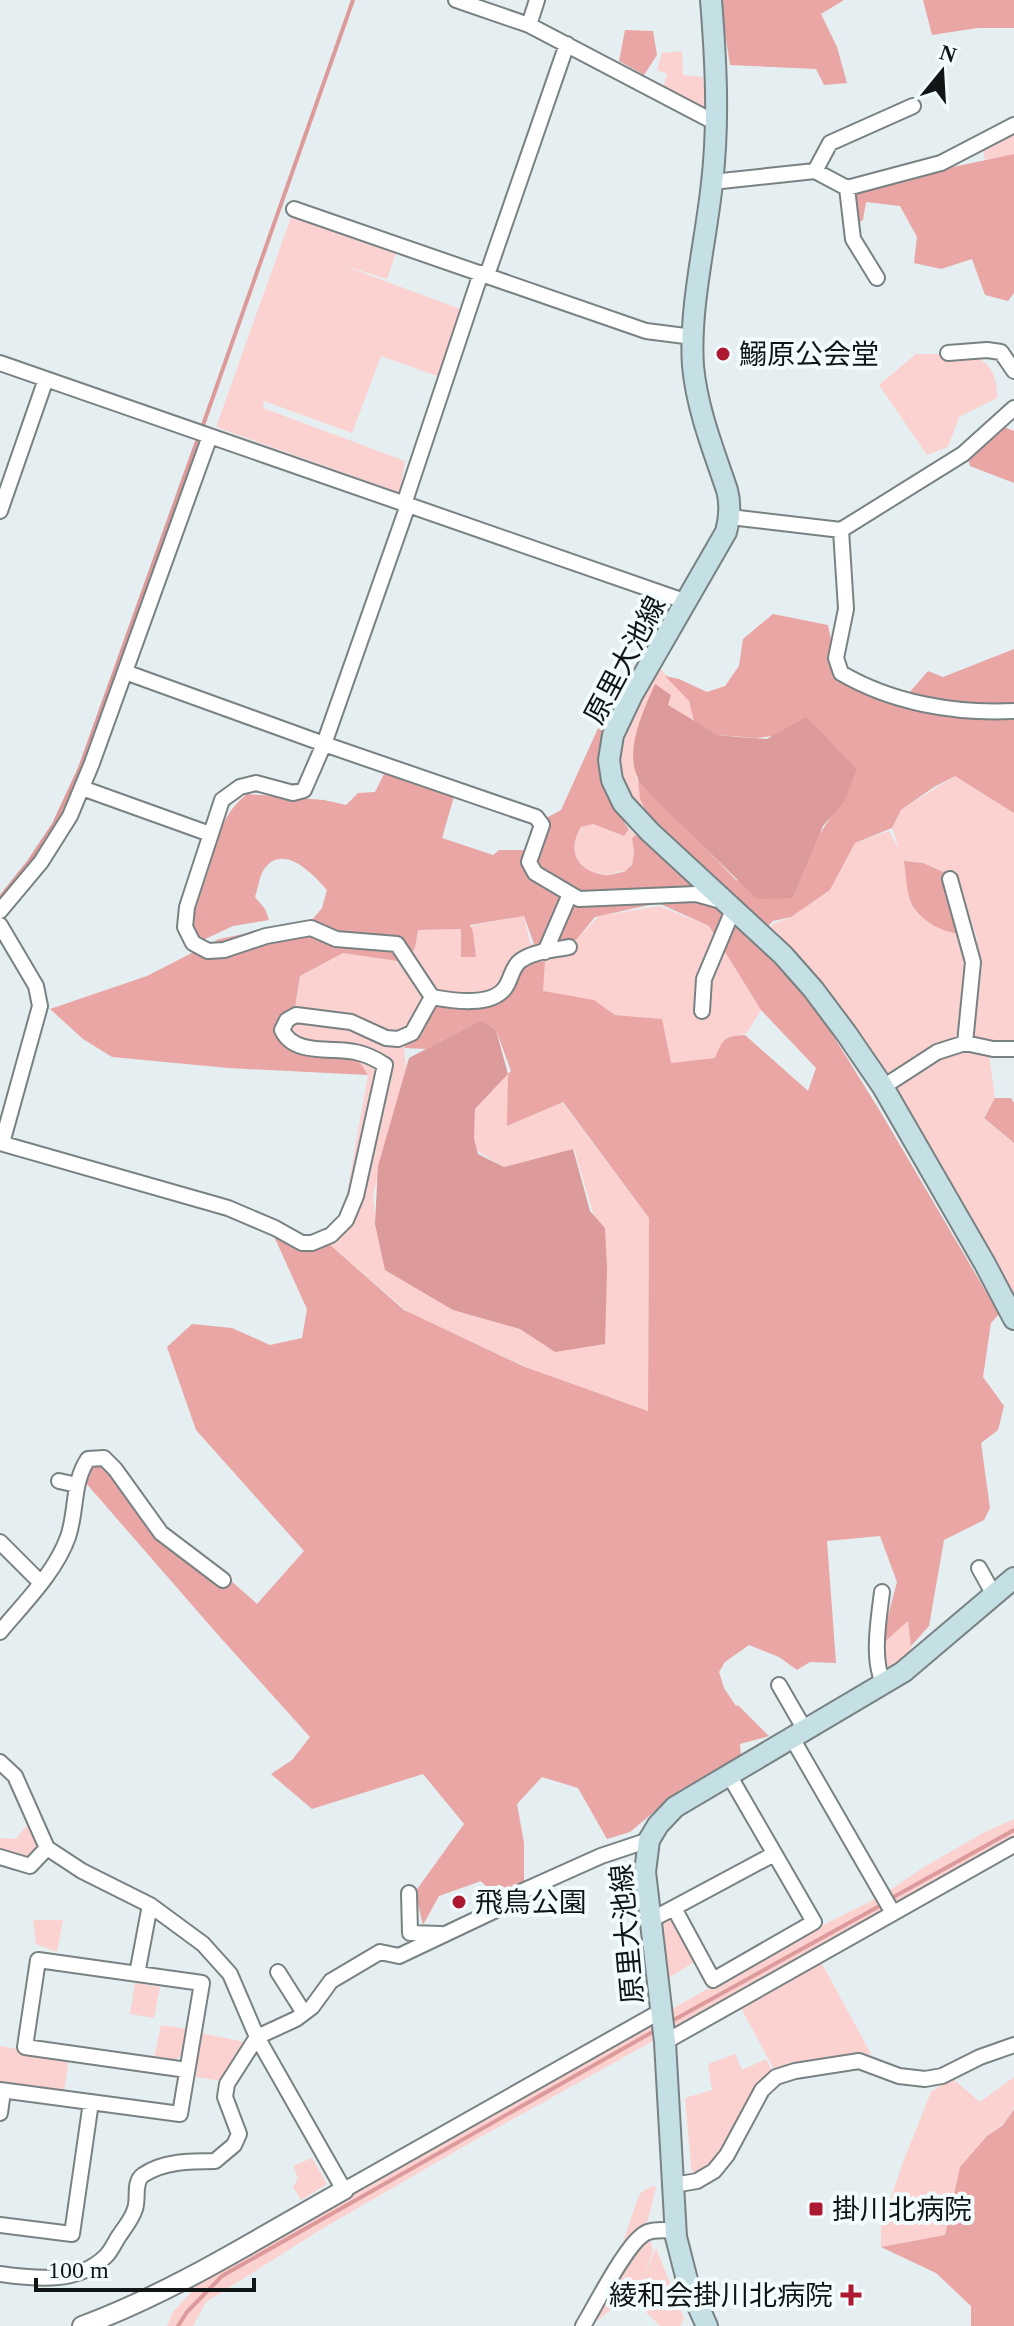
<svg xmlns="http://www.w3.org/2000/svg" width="1014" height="2326" viewBox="0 0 1014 2326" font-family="'Times New Roman','Noto Sans JP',serif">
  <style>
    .green { fill: #fcd2d1; fill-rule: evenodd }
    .forest { fill: #e9a6a5 }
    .water { fill: #dd9a9a }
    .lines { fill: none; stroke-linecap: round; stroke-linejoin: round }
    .stream { stroke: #dd9a9a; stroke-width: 4 }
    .minor-casing { stroke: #798283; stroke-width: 18 }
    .tertiary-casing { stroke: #798283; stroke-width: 22 }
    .secondary-casing { stroke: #798283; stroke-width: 24 }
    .minor { stroke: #fff; stroke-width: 14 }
    .tertiary { stroke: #fff; stroke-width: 18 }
    .secondary { stroke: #c4e0e4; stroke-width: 20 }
    .poi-dot { fill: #ae1932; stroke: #f2fcfe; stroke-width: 3 }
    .labels { text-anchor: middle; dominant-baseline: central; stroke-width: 8; stroke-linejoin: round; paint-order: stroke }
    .poi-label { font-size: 28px; fill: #121516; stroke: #f2fcfe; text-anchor: start }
    .street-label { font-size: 28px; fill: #121516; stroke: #f2fcfe }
  </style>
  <rect width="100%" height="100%" fill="#e5eef0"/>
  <path class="green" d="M682,51L683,75L703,77L706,111L663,89L667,74L657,70L662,53Z
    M1014,125V154L985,160L982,142Z
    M294,209L397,250L387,279L342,265L468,312L440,377L381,356L352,433L264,401L263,408L405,461L400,493L216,427Z
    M916,354C955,355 998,344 997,398L959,417L948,447L927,455L879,385Z
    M653,660L689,701L694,721L668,705L636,775L646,811L645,822L609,762Z
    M931,709L1014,711V1044L994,1047L961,1036L943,1055L965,1049L989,1055L995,1098L983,1118L1014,1143V1299L886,1085L872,1053L848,1021L768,931L773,924L791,917L830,890L855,843L889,831L900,851L892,828L901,810L955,776ZM904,861L923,863L948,874L960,884L977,939L973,961L962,934Z
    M593,824L624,836L629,829L636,835L632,839L634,853L632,865L624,872L619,871L611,875C605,874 597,874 592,872C572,864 571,843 581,827Z
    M659,906L709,926L761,1010L747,1033L727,1038L716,1058L668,1064L661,1019L615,1015L596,1002L501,1000L434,995L406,957L415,948L418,930L461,929L480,924L524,916L530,944L576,940L599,916Z
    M343,953L404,962L429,998L399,1033L404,1048L406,1068L373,1195L377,1233L453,1310L520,1329L555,1352L605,1228L594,1216L574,1149L504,1167L472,1148L475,1109L511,1071L562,1102L649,1218L648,1411L535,1371L409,1313L328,1243L343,1216L368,1075L307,1052L280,1023L295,1007L300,976Z
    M908,1621L912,1654L884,1672L880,1646Z
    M1014,1819V1840L475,2140L320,2230L206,2302L193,2326H167L173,2312L207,2275L280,2236L677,2006L819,1927L883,1895L924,1867L983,1833Z
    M27,1825L43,1853L31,1865L0,1855V1838L16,1839Z
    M674,1908L701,1958L667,1979L658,1917Z
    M33,1920H63L57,1952L36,1944Z
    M821,1962L871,2054L775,2071L741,2008Z
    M135,1983L160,1987L154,2018L130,2014Z
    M161,2025L186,2029L181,2055L173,2062L154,2058Z
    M200,2033L245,2042L221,2081L196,2077Z
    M0,2046L69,2058L64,2091L0,2084Z
    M735,2054L742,2070L766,2059L773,2073L709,2168L704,2173L692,2175L685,2098L712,2090L708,2064Z
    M1014,2077V2107L1005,2122L987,2136L960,2167L945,2235L881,2247V2227L902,2165L931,2092L952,2078L980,2102Z
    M312,2158L327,2184L301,2200L293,2187L298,2178L293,2166Z
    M652,2186L656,2187L648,2220L618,2259C619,2254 638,2197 640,2194C643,2190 648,2189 652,2186Z
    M650,2239L653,2251L644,2277L656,2248L684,2319L680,2326H660L636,2302L625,2299L590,2326L596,2312L624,2273L641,2242Z"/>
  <path class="forest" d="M720,0H844L821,14L837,47L847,83L824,85L816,69L730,65Z
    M923,0H1014V28H977L932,35Z
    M625,30L653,31L657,55L644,75L619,61Z
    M1014,154V293L1008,301L985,295L972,259L941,269L914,263L917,237L900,206L866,202L863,220L856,224L851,195L892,180Z
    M1002,426L1014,431V483L970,466L968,459Z
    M773,614L828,625L838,675L908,694L928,671L943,677L1014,649V813L955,776L934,787L901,810L892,828L855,843L830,890L791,917L773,921L764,930L645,826L646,811L640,799L638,778L736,880L793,898L819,835L832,815L803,733L756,738L718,735L694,721L689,701L665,676L679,679L707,692L725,686L739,666L743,639Z
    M605,713L601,742L606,768L625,824L629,829L624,836L593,824L581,827C566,851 578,872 605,875C613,876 617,872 624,872L632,865L634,853L632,838L636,835L783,955L880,1111L999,1314L991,1323L983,1377L1004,1406L998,1430L981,1443L990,1508L984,1520L944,1540L929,1626L911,1646L908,1621L880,1646L897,1582L880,1536L827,1541L836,1663L810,1662L797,1670L779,1657L749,1645L725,1662L719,1672L724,1688L736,1706L738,1705L769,1736L740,1744L741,1756L680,1790L630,1832L607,1839L578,1788L542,1777L517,1804L524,1843V1881L494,1895L481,1881L439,1896L423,1925L415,1892L464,1824L423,1774L312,1809L271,1774L292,1760L310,1737L219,1636L85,1482L81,1470L88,1459L115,1469L186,1557L193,1547L257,1604L304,1551L196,1430L167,1347L192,1324L232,1328L270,1345L302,1338L307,1309L272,1232L305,1251L328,1243L404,1310L525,1367L648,1411L649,1218L563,1102L507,1126L508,1074L511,1071L496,1030L481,1020L426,1049L404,1048L437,1000L494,1004L520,964L545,961L543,991L594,1000L615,1015L662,1019L671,1063L715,1058C723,1039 724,1036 745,1035L808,1091L816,1068L761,1010L709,926L658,903L595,917L576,940L534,944L524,916L470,925L473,932L476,957H461V929L418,930L415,948L404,962L343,953L300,976L295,1007L280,1023L278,1036L355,1055L368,1075L228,1068L112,1057L83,1039L50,1009L147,976L219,939L312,920L322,908L327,890C313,873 281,841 263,871C259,878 258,889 255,897L265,909L269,920L233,926L201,941L191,927C195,910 200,895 206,878C217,846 218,817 247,794L324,800L346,805L358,793L375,792L385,772L455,793L442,838L493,855L499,850H527L544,842L530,831L535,824L561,810Z
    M904,861L923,863L948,874L962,934C942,933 917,919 910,900C906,888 906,873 904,861Z
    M995,1098H1011L1014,1103V1143L984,1118Z
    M1014,2109V2326H971V2306L936,2273L881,2247L945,2235L960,2167L987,2136L1003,2125Z"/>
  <path class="water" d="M655,684L671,695L668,705L718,735L738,737L767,739L806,717L857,769L844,802L823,826L793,898L757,899L648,792C645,787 639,782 637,776C625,749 644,709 655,684Z
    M481,1020L496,1030L508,1074L475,1109L474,1139L478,1154L504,1167L573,1149L590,1211L605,1228L607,1269L605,1344L555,1352L520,1329L453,1310L385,1270L375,1224L378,1166L409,1058Z"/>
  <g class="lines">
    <path class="stream" d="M202,428L353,0
      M0,898L28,863L54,824L80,768L199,436
      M890,1899L1014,1830
      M670,2022L883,1904
      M178,2326L187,2312L222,2276L656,2030"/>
    <g class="minor-casing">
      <path id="minor" d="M456,0L529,25L716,123
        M529,25L537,0
        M815,171L830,143L913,106
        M712,182L815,171L847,188L941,163L1014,125
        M847,188L853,239L877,278
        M294,209L646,331L693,337
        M487,275L567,44
        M948,353L987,350L1001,352L1014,371
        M0,363L687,602
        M404,504L481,273
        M408,505L324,744L304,790L293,793L256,783L240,787L222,800L187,907L185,927L193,943L208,951L224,950L266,936L311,928L336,939L397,944L432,997C453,1001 491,1007 505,988C511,980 512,967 520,961C533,951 555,950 569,947
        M0,511L46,379
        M730,517L841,530L963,454L1014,408
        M841,530L846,609L836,658L841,673C892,703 955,714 1014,711
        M125,672L324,744L536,817L542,825L529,862L535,873L579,899L696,894L721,901
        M82,788L210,834
        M950,879L973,962L965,1043
        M0,911L41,862L70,816L92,763L210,436
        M0,925L36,986L40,1006L2,1143
        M545,952L570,894
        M702,1011L704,979L733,910
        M883,1087L937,1052L965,1043L993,1049H1014
        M0,1143L228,1208L275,1228L302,1243H312L331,1235L346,1220L356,1196L385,1065C376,1059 366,1054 355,1052C332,1047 294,1056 282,1030L287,1020L296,1015L351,1022L386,1038L398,1039L412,1033L432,997
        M59,1481L77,1485
        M0,1542L41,1583
        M979,1568L994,1595
        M882,1592C879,1617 871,1661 884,1684
        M0,1632C24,1603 55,1573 68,1537C77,1511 72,1483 88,1459L104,1458L115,1469L161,1533L223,1580
        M779,1685L805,1730
        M792,1738L893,1913
        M0,1762L15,1776L47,1848L82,1871L150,1905L203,1944L230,1974L257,2037L344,2190L661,2011
        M0,1857L30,1866L47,1848
        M409,1893L410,1933L441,1934
        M674,1908L713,1980L814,1922L729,1775
        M651,1920L774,1854
        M278,1972L304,2013
        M137,1974L150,1905
        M665,2042L1014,1845
        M0,2090L180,2114L202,1983L38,1960L25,2047L187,2070
        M0,2113L3,2091
        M674,2185L697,2181L714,2171L727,2155L762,2090L776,2077L795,2071L859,2061L899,2076L925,2079L942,2076L980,2057L1014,2045
        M0,2225L72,2234L91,2102
        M0,2274C35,2279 78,2284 106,2256C111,2251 115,2242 119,2236C125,2227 132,2219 135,2209C139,2198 133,2182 143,2175C164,2161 191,2161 215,2161L234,2145L239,2134L225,2097L227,2084L257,2037L296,2019L312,2007L331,1981L380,1952L399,1956L496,1910L507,1898L601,1856L649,1840
        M583,2326C595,2306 626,2245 644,2234C652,2228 667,2231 676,2230"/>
    </g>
    <g class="tertiary-casing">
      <path id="tertiary" d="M82,2326C174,2292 258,2238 344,2190"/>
    </g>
    <g class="secondary-casing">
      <path id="secondary" d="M711,0C716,62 719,122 712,183C706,241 689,308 693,366C697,409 713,449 727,490C731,505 730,517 726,532L632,695L613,735L609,760L612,780L623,803L650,832L783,955L813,989L846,1033L883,1087L985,1264L1014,1319
        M707,2326L688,2284L676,2237L665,2042L645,1872L649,1840L658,1825L675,1807L903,1672L1014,1578"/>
    </g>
    <use href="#minor" class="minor"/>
    <use href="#tertiary" class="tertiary"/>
    <use href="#secondary" class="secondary"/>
  </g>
  <g class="poi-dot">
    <circle cx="723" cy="354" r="8"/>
    <circle cx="459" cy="1902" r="8"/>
    <rect x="808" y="2201" width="16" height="16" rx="4"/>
    <path d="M847 2283h8v8h8v8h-8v8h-8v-8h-8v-8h8z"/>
  </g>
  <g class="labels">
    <g class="poi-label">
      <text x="739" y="354">鰯原公会堂</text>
      <text x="475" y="1902">飛鳥公園</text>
      <text x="832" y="2209">掛川北病院</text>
      <text x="833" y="2295" text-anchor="end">綾和会掛川北病院</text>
    </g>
    <g class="street-label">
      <text transform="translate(625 660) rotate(-62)">原里大池線</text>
      <text transform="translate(627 1934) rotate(-95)">原里大池線</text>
    </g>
  </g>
  <g transform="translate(942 72) rotate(18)" stroke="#f2fcfe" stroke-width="6" paint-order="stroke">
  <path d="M0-6L14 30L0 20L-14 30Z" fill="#121516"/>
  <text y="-12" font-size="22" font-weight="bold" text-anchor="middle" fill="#121516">N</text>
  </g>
  <path d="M36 2278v12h218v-12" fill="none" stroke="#121516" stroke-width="4"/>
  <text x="48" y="2278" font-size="24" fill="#121516" stroke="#f2fcfe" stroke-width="6" paint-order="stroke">100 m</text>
</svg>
